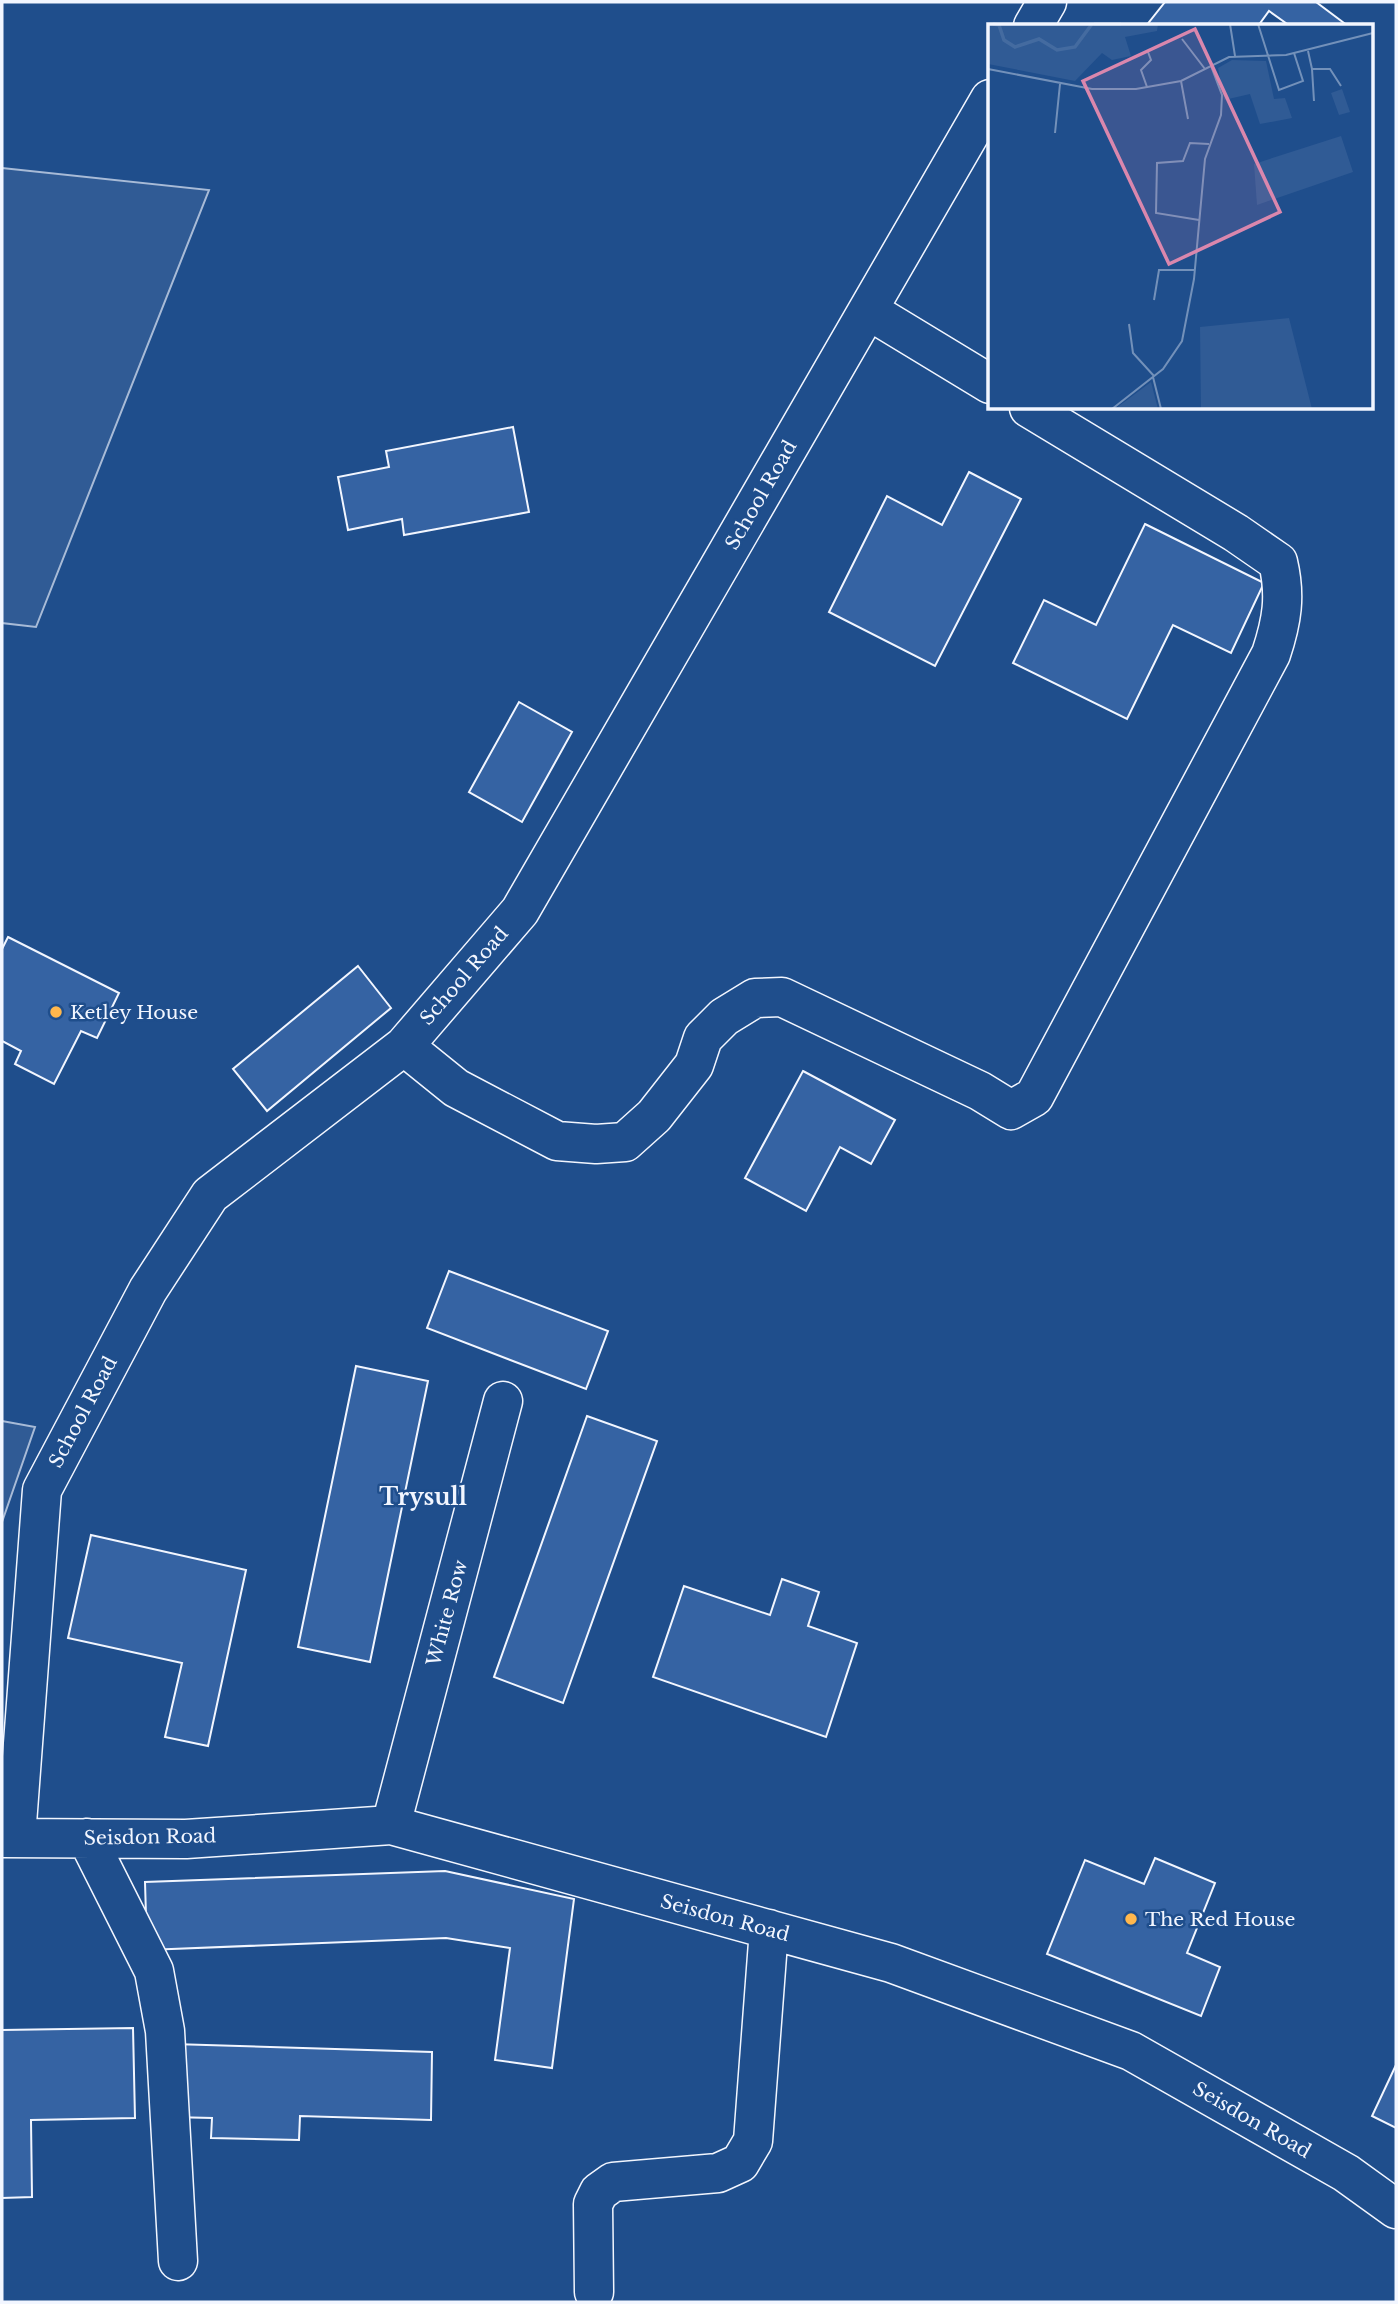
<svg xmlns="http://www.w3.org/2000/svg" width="1398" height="2304" viewBox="0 0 1398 2304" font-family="'Libre Baskerville',serif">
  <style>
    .built { fill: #305b95; stroke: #a8bbd7; stroke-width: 2 }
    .building { fill: #3563a3; stroke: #f2f6ff; stroke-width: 2 }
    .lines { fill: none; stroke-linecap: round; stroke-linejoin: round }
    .minor-casing { stroke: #f2f6ff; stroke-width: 41 }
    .minor { stroke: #1f4e8c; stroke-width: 38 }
    .poi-dot { fill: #ffb74d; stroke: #1f4e8c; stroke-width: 2.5 }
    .labels { text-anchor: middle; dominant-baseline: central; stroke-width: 5; stroke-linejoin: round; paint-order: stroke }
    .street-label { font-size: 19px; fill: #f2f6ff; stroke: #1f4e8c }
    .poi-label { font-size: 19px; fill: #f2f6ff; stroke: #1f4e8c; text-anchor: start }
    .quarter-label { font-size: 23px; font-weight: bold; fill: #f2f6ff; stroke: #1f4e8c }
    .inset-river { fill: none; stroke: #446ba0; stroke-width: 3.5 }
    .inset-road { fill: none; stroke: #7391ba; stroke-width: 2 }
    .view { fill: #da87ad; fill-opacity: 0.15; stroke: #da87ad; stroke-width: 3.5 }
    .inset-edge { fill: none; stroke: #f2f6ff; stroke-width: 3.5 }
  </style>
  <rect width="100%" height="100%" fill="#1f4e8c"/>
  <path class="built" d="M2,168L209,190L36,627L2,623Z
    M2,1421L35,1427L2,1522Z"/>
  <path class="building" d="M1165,2H1316L1348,26H1290L1269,11L1258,26H1146Z
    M513,427L529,512L404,535L402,519L348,530L338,477L389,467L386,451Z
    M969,472L1021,499L935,666L829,612L887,496L942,525Z
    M1145,524L1264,583L1231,653L1173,625L1127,719L1013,663L1044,600L1096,625Z
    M519,702L572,732L522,822L469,792Z
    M8,937L119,993L97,1038L81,1031L54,1084L15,1064L21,1051L2,1041V949Z
    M358,966L391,1008L267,1111L233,1069Z
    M803,1071L895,1120L871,1164L840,1147L806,1211L745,1178Z
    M449,1271L608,1331L586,1389L427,1328Z
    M356,1366L428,1381L370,1662L298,1647Z
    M587,1416L657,1441L563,1703L494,1677Z
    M91,1535L246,1570L208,1746L165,1737L182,1663L68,1638Z
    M782,1579L819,1592L808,1626L857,1643L826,1737L653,1677L684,1586L770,1615Z
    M1155,1858L1215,1883L1187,1953L1220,1967L1201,2016L1047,1954L1085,1860L1144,1884Z
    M445,1871L574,1899L552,2068L495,2060L510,1948L446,1938L147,1950L145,1882Z
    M133,2028L135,2118L31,2120L32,2197L2,2198V2030Z
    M173,2044L432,2052L431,2120L300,2116L299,2140L211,2138L212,2118L171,2117Z
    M1396,2065V2128L1372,2116Z"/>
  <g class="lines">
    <g class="minor-casing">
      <path id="minor" d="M1033,26L1047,2
        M868,310L990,384
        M404,1046L456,1088L557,1141L596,1144L625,1142L654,1116L694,1065L703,1038L724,1017L755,998L782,997L980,1091L1011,1110L1034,1097L1271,654C1282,621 1286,596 1278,562L1236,533L1029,408
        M391,1825L503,1401
        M16,1837L42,1490L148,1290L210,1195L404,1046L520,911L990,99
        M2,1838L186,1839L391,1825L891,1963L1131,2051L1346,2173L1396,2209
        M87,1838L154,1971L165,2031L178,2261
        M594,2292L593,2204L599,2192L613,2182L718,2173L740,2163L753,2141L769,1929"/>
    </g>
    <use href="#minor" class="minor"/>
  </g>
  <g class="poi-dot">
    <circle cx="56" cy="1012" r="7"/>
    <circle cx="1131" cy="1919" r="7"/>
  </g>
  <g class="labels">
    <g class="street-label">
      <text transform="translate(761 495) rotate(-60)">School Road</text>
      <text transform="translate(464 976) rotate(-49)">School Road</text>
      <text transform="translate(83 1412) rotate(-62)">School Road</text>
      <text transform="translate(447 1613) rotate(-75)">White Row</text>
      <text transform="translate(150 1837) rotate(-1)">Seisdon Road</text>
      <text transform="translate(725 1918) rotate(15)">Seisdon Road</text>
      <text transform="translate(1252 2120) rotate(30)">Seisdon Road</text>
    </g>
    <g class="poi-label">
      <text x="70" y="1012">Ketley House</text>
      <text x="1145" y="1919">The Red House</text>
    </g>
    <g class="quarter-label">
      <text x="423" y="1497">Trysull</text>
    </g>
  </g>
  <g transform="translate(988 24)">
    <rect width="385" height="385" fill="#1f4e8c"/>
    <path d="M0,0H170L169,7L137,13L143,32L124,36L114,29L87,57L0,40ZM244,36L278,37L286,75L297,74L304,94L272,100L262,70L236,76L230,44ZM354,65L362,88L351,91L343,69ZM353,112L365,148L269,181L266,140ZM301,294L324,385H213L212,303ZM163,358L170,385H127Z" fill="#305b95"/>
    <path class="inset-river" d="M5,0L11,1L16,16L27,23L51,15L69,26L87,23L104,0M106,0H133"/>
    <path class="inset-road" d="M242,0L247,32M270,0L291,66L315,57L306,29M194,15L217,45M320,27L324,45H342L353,62M0,45L104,65H148L193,57L241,33L298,31L385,9M324,45L326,77M193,57L200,95M159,63L153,46L163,36L160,28M67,109L72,60M211,196L168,189L169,139L195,137L202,119L221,120M166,276L171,246H207M141,300L145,329L166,352M165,353L173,385M124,385L175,345L194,317L206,255L217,135L233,91L234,71L223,42"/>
    <path class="view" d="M207,5L292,188L181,240L95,57Z"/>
    <rect width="385" height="385" class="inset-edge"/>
  </g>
  <rect width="1398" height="2304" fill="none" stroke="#f2f6ff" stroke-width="7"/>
</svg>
